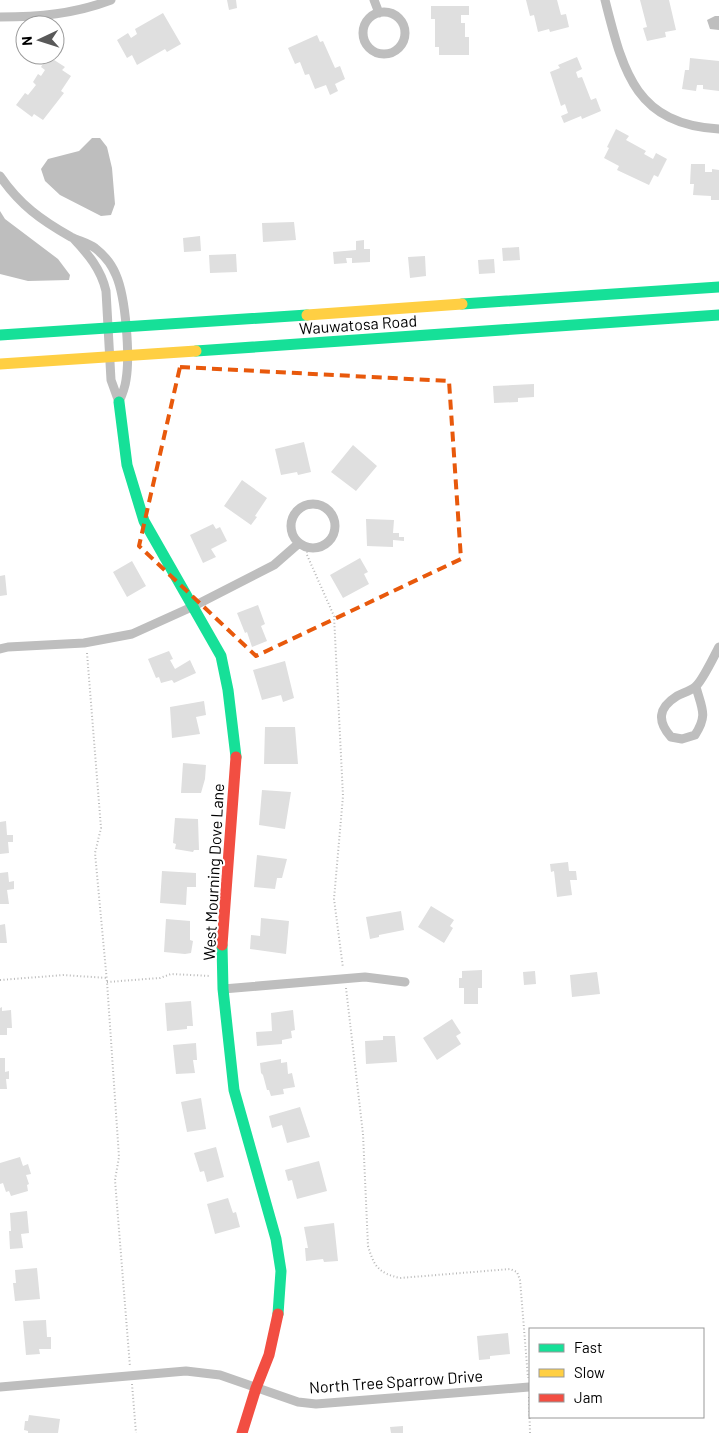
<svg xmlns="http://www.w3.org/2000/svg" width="719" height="1433" viewBox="0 0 719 1433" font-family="Barlow,sans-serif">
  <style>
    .water { fill: #bebebe }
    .building { fill: #dfdfdf }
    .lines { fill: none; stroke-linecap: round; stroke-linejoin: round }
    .path { stroke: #b9b9b9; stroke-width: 2; stroke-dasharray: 1 2.5; stroke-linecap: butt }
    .street { stroke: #bebebe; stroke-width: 9 }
    .fast { stroke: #16e098; stroke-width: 11 }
    .slow { stroke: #ffcf43; stroke-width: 11 }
    .jam { stroke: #f24e42; stroke-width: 11 }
    .marked { fill: none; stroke: #e8590c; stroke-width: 4; stroke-dasharray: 10 6; stroke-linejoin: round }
    .labels { text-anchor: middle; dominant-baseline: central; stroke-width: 4; stroke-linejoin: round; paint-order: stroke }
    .street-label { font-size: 16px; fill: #000; stroke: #fff }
  </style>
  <rect width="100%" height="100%" fill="#fff"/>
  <path class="water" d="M715,16H719V30L710,29L707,20Z
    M92,138H100L107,147L112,168L115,204L111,215L101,216L60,195L45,181L41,169L48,159L79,151Z
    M0,211L5,219L58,259L70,275L69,280L28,281L0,274Z"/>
  <path class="building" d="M227,0H236L237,8L229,10Z
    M526,0H557L561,15L566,14L569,27L550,32L549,29L538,32L534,15L530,16Z
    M640,0H669L676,30L665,32L666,37L647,41L643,28L647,27Z
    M431,6H469V15H461V23H465V37H469V55H439V47H435V19H431Z
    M163,13L181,44L167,52L165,49L137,65L132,55L127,58L117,40L128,33L131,38L137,34L135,29Z
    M317,35L320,42L323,41L335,68L340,66L345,79L335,84L338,91L330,95L326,85L315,89L309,74L305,75L300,62L295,64L288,48Z
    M48,56L65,67L62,70L71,76L61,91L64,93L43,120L34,114L32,117L16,105L25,93L28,95L36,85L33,82L38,74L41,76L45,70L41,67Z
    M577,57L582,69L576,72L578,78L582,77L591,100L596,98L601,111L582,119L581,116L564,123L561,116L568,113L565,104L561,106L550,72L560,68L558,65Z
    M690,58L719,61V91L703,89V85H697L696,91L682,89L685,70H689Z
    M616,129L629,136L626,140L646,151L644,154L653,159L656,153L667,159L658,177L654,175L649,185L617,170L619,166L604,158L609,148L607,147Z
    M691,164H705V172H712V169L719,170V200H711V196L693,195L694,184H690Z
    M294,222L296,240L263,242L262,223Z
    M200,236L201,251L184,252L183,238Z
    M364,240V249H370V262L352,263V258H346L347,263L334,264L333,252L356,250V241Z
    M519,247L520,260L503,261L502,248Z
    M236,254L237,272L210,273L209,255Z
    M425,256L426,276L410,278L408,257Z
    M494,259L495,273L479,274L478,260Z
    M534,384V397L518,398V402L494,403L493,386Z
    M304,442L311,472L298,475L297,472L281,475L275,449Z
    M353,445L377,466L356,491L331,472Z
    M242,480L267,498L255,516L257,517L251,525L224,506Z
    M366,519L394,520L393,533H399V537H404V541L393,540V547L367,546Z
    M213,524L216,529L220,527L227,541L211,549L216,557L203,563L190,535Z
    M360,558L368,572L364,574L369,584L343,598L330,575Z
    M132,561L146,586L127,597L113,572Z
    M5,575L7,595L0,596V576Z
    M258,605L265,624L261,626L267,641L252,647L247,632L245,633L237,613Z
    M169,651L173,659L170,660L175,669L190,660L196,673L174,683L172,680L161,683L159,677L156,678L148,659Z
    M285,661L294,698L283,702L281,695L262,700L253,670Z
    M204,701L206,715L196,717L200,734L172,738L170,707Z
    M265,727H295L298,764H264Z
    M183,763L206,765L205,779L201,793H181Z
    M262,790L291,792L285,829L259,825Z
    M175,818L198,819L199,850H194L193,852L175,849L176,844L173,843Z
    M6,821L7,835H13V842H8L9,853L0,854V822Z
    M257,855L287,859L282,878H277L275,889L254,887Z
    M568,862L569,871H576L577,880H570L572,895L557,897L554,871L551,872L550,864Z
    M162,871L196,873V887H187L186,905L160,903Z
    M8,872L9,882L14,881V889L7,890L9,904H0V873Z
    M431,906L454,920L450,926L453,928L444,943L418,927Z
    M401,911L404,930L379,935V937L370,939L366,917Z
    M261,918L289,921L286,954L250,949L251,935L260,936Z
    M166,919L190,921V940L193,941L191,953L185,954L164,952Z
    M5,924L7,943H0V925Z
    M482,970V988H478V1004H464V988H459V978H462V971Z
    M535,971L536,984L524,985L523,972Z
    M597,972L600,994L572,997L570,975Z
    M191,1001L193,1026H187V1029L167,1031L165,1003Z
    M2,1007V1011L11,1010L12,1028H7V1035H0V1008Z
    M293,1010L295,1030L291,1031L292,1038L282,1040V1044L257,1046L256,1032L272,1031L271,1013Z
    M452,1019L461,1033L456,1036L461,1044L437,1060L423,1038Z
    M383,1036H395L397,1062L366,1064L365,1041L383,1040Z
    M196,1043L197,1060H193L195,1073L176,1074L173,1045Z
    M0,1058H5V1072L9,1071V1079H6L7,1089H0Z
    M281,1059V1063L287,1062L288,1074L292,1073L295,1087L283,1089L284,1094L271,1096L269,1090H267L263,1075L261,1073L260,1063Z
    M201,1098L206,1129L187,1132L181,1102Z
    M300,1107L310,1137L287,1143L282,1125L272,1128L269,1116Z
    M216,1147L224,1177L207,1182L204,1171L200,1172L194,1153Z
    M20,1157L23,1166L28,1164L31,1174L26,1175L29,1184L27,1185L28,1191L11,1196L9,1191L6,1192L3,1183L0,1184V1163Z
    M319,1161L327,1191L297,1199L292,1180L288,1181L285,1170Z
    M228,1198L233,1213L236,1212L240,1227L215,1234L207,1204Z
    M27,1211L29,1233L21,1234L23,1248L10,1249L9,1231H11L10,1213Z
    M334,1223L338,1261L324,1262L323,1259L306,1261L305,1248H308L304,1227Z
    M37,1268L40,1299L15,1301L13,1283H16L15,1270Z
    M46,1320L47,1337H51V1349H39L40,1354L26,1355L23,1321Z
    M508,1333L510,1354L490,1356V1359L479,1360L477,1336Z
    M29,1415L60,1419L58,1433H28V1431L24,1430L25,1421H28Z
    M403,1426V1433H391L390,1427Z"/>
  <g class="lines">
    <path class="path" d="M307,548V555L334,616L343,796L334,899L343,968
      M87,653L101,828L95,853L107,982L119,1157L115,1180L130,1367
      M0,980L64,975L107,978
      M107,982L160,978L171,974L211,976
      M346,988L363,1134L368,1246C374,1266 378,1273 400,1278L510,1269L517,1272L520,1280L522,1304L528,1378
      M132,1384L136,1433
      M529,1397L530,1433"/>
    <path class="street" d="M374,0L379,13
      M605,0C623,70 634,124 719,129
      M363 33a21 21 0 1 1 42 0a21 21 0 1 1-42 0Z
      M0,17C39,17 74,14 111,0
      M0,176C20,205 41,220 71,237C79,241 88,243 95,248C104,255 112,265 116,275C126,298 130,356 126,380C125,388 122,395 119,402L111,380L106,291C101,269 88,254 73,238
      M291 526a22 22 0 1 1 44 0a22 22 0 1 1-44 0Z
      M0,649L8,647L84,643L132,634L194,606L274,565L298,544
      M696,687C702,709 708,715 695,735L682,739L671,737C657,721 658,708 677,696C683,693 690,691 695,687C702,682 714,656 719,647
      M223,989L365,977L405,982
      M0,1387L186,1371L220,1375L298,1402L316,1404L529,1387"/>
    <path class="fast" d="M462,304L719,287
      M0,335L307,315
      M196,351L719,315
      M119,402L127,465L144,521L221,656L228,690L236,757
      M222,945L223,989L234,1090L276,1239L281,1271L278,1314"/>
    <path class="slow" d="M307,315L462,304
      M0,364L196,351"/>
    <path class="jam" d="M222,945L236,757
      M242,1433L256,1388L269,1355L278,1314"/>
  </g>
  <path class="marked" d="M180,367L449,381L461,559L256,656L139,546Z"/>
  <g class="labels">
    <g class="street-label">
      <text transform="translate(358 324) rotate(-4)">Wauwatosa Road</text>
      <text transform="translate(213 872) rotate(-87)">West Mourning Dove Lane</text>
      <text transform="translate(396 1381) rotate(-4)">North Tree Sparrow Drive</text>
    </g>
  </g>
  <rect x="529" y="1328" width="175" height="90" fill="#ffffff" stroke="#999999"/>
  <rect x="539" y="1344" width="25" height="8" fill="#16e098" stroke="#999999"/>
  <text x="574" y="1353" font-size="15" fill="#000000">Fast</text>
  <rect x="539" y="1369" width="25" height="8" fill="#ffcf43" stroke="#999999"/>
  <text x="574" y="1378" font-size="15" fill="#000000">Slow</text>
  <rect x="539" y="1394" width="25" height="8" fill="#f24e42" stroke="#999999"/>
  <text x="574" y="1403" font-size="15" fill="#000000">Jam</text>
  <g transform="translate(40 40) rotate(266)"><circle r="24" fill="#ffffff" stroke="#999999"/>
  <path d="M0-4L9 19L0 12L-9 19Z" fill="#595959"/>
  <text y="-8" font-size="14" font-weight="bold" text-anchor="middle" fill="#000000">N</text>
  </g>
</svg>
